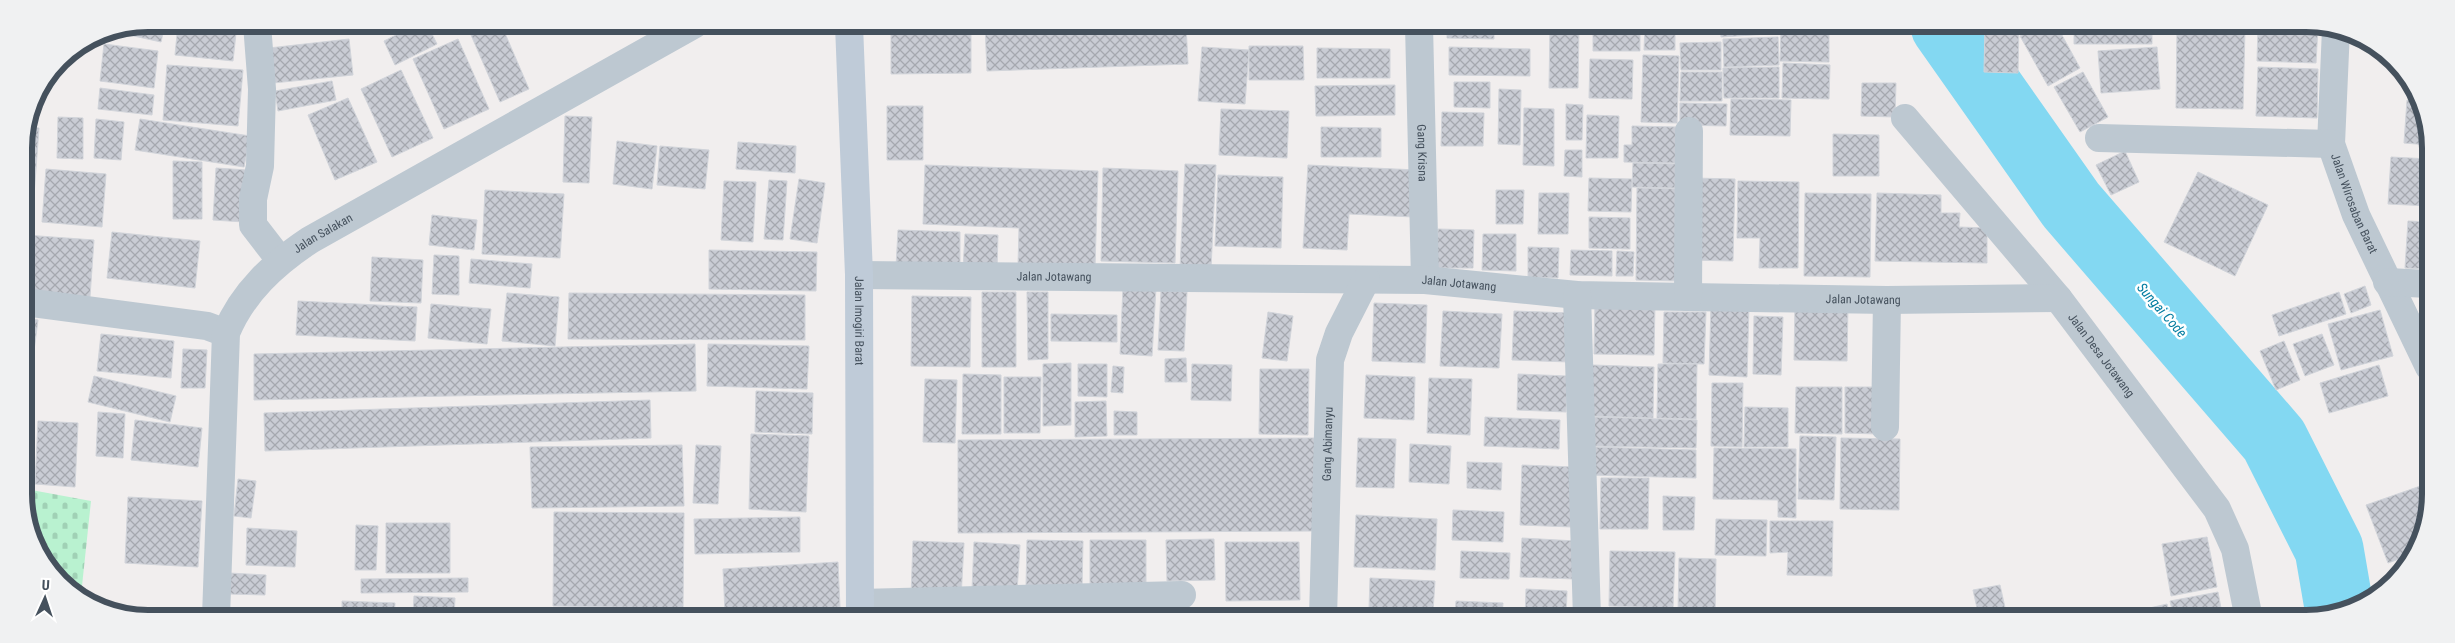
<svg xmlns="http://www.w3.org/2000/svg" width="2455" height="643" viewBox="0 0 2455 643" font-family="'Roboto Condensed',sans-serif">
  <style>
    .cemetery { fill: url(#cemetery-stones) }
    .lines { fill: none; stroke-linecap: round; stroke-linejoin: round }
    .river { stroke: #83d8f2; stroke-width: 69 }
    .building { fill: url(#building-cross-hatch); stroke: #d1d4da }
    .street { stroke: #bdc8d1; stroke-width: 28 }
    .secondary { stroke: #bfcbd8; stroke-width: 28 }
    .labels { text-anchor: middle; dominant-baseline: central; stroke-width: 5; stroke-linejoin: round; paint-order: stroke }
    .street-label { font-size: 12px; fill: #45515d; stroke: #fff }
    .water-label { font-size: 14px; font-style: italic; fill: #047da1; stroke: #fff }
    .rim { fill: none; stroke: #45515d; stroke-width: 6 }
  </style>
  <defs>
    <pattern id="cemetery-stones" width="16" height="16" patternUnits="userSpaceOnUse" patternTransform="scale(1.25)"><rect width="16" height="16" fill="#b9f2d0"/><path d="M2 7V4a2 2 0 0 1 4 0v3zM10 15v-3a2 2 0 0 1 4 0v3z" fill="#a0d1b5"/></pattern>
    <pattern id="building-cross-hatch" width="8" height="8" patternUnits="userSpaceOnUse" patternTransform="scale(1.25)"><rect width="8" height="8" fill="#c9ccd4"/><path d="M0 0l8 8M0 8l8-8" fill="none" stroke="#a5a8af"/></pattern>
  </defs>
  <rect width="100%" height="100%" fill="#f1eeee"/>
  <path class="cemetery" d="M26,489L91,501L82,586L75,591L60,583L26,519Z"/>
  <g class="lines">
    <path class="river" d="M1945,26L2071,205L2274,440L2329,549L2340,613"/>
  </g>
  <path class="building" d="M148,24H165L161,42L111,31Z
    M178,24H237L233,61L175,55Z
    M418,24H427L437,44L395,65L384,41Z
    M476,24H501L529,89L500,102L468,28Z
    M585,24H621L622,26L586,31Z
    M985,25H1186L1188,64L987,71Z
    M1447,25H1494V39L1447,38Z
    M1550,25H1579L1578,88H1549Z
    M1593,25H1640V51H1593Z
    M1645,25H1675V50H1644Z
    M1720,26H1767L1768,34L1721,37Z
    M1778,26H1846V29L1778,28Z
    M1985,26H2019L2018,73L1984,72Z
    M2037,26H2057L2080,68L2048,86L2020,36Z
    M2074,26H2152V44H2074Z
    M2258,26H2318L2316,63L2257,61Z
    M971,27V73L891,74V28Z
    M2177,28L2245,29L2243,109L2176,108Z
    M1781,31L1829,32V62L1780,61Z
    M1778,37L1779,65L1724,67L1723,39Z
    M349,39L353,75L273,83L269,48Z
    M458,39L489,109L444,129L413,59Z
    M1721,42V70H1681L1680,43Z
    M104,44L158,51L154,88L100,81Z
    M1249,46H1303L1304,80H1249Z
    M1202,47L1249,50L1245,104L1198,101Z
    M1449,47L1530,49V76L1449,75Z
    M2157,47L2160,89L2101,93L2098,51Z
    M1317,48L1390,49V78H1317Z
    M1643,55L1679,56L1677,123L1641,122Z
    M1590,59L1633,60L1632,99L1589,98Z
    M1783,63L1830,65L1829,99L1782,98Z
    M167,65L243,70L238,126L163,120Z
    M1779,67V98H1724L1723,68Z
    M2258,67L2318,69L2317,118L2256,116Z
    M401,70L433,138L392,157L361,89Z
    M1681,72H1722V101H1680Z
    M2083,72L2108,117L2080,132L2054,87Z
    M332,81L336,100L278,111L275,91Z
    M1454,82H1490V108L1454,107Z
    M1862,83H1896L1895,117L1861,116Z
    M1395,85V115L1316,116L1315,86Z
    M100,88L154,95L152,115L98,109Z
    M1499,89L1521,90L1520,145L1498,144Z
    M348,98L377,162L335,180L308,115Z
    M1731,99L1791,100L1790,136L1730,135Z
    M2407,100L2417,101L2429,124V145L2404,143Z
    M1680,103L1727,104L1726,126L1680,125Z
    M1566,104L1583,105L1582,140H1566Z
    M887,106H923V160H887Z
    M1524,108L1554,109V166L1523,165Z
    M1221,109L1289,111L1287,158L1219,155Z
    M1442,112L1484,113L1483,146H1441Z
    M1587,115L1619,116L1618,158H1586Z
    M565,116L592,117L589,183L563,182Z
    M58,117L83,118V159L57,158Z
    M96,119L124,122L121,160L94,158Z
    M140,119L250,136L244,167L135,150Z
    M1632,126L1677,127L1676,163L1624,162V145H1632Z
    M28,127L39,128L33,209L24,208V140Z
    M1321,127L1381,128V157H1321Z
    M1833,134L1879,135V176H1833Z
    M617,141L657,146L652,189L613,184Z
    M738,142L796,146L795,173L736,169Z
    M660,146L709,150L705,189L657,185Z
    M1565,150H1582V177L1564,176Z
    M2125,151L2139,182L2111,195L2096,165Z
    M2391,157L2429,159V206L2388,204Z
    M173,161L202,162V219H173Z
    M1633,163L1676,164L1675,188L1632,187Z
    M1185,164L1216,165L1211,269L1180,268Z
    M925,165L1098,171L1095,267L1018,265L1019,228L923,224Z
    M1308,165L1417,170L1414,217L1349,214L1347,250L1303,248Z
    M216,168L247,170L244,222L213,220Z
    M1103,168L1178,171L1175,263L1101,261Z
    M46,169L106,174L102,227L42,222Z
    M2198,172L2268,205L2235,276L2164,242Z
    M1218,175L1283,177L1281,248L1215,246Z
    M1589,178L1632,179L1631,212L1588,211Z
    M1692,178L1735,179L1733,261L1690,260Z
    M799,179L825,183L817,243L790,239Z
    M769,180L787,181L783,240L764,239Z
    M724,181L756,182L753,242L721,240Z
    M1738,181L1799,182L1798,268H1759L1760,238H1737Z
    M1637,188L1683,189L1681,281L1636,280Z
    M485,190L564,194L560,258L482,254Z
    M1496,190H1524L1523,224H1496Z
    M1539,193H1569L1568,234H1538Z
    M1805,193L1871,194L1870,277L1804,276Z
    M1877,193L1941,195V213H1960L1959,227L1987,228V263L1875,261Z
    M432,215L477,220L474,250L429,245Z
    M1589,217L1630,218V249L1589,248Z
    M2408,221L2429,222V269L2405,268Z
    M1438,229L1474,230L1473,268H1437Z
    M898,230L960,232V269L896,267Z
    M112,232L200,241L195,288L107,278Z
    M965,234L998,235L997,270L963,269Z
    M1483,234H1516V271L1482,270Z
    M25,235L94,240L90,297L25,293Z
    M1528,247L1559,248L1558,278L1528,277Z
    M709,250L817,252L816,291L709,289Z
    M1571,250L1612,251V276L1570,275Z
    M1617,251L1634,252L1633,276H1616Z
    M434,255L459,256V295L432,294Z
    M372,257L423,260L421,303L370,301Z
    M471,259L532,264L530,288L469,283Z
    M2365,286L2371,305L2351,313L2344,294Z
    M1123,287L1156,288L1152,356L1120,354Z
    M1161,291L1187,292L1184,351L1158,350Z
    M982,292H1016V367H982Z
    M1027,292H1048V359L1028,360Z
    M2339,292L2346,314L2279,336L2272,315Z
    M507,293L559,297L555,346L502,341Z
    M569,293L805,295V340L568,339Z
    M912,296L971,297L970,367L911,366Z
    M298,301L417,307L415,341L296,335Z
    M1595,302L1655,303L1654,355L1594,354Z
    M1374,303L1427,305L1425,363L1372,361Z
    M1795,303L1848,304L1847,361L1794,360Z
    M431,304L491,309L487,344L428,338Z
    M1711,305L1749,306L1747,377L1709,375Z
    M2380,310L2393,356L2341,370L2328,324Z
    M1443,311L1502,314L1499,368L1440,366Z
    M1514,311L1571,313L1569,362L1512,360Z
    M1268,312L1293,316L1287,361L1262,358Z
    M1664,312H1706L1704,364L1663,363Z
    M1051,314L1117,315V342L1051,341Z
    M1754,316L1783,317L1781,375L1753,374Z
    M25,318L38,320L26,412Z
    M101,334L174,341L171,378L97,371Z
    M2322,334L2334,365L2305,376L2293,344Z
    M2284,341L2300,380L2276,390L2260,351Z
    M695,344L696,391L254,400V354Z
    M708,344L809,346L807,389L707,386Z
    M183,349L207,350L205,388H181Z
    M1186,358L1187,382H1165V359Z
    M1071,363V425L1043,426V364Z
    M1078,364H1107V397L1078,396Z
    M1192,364L1232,365L1231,401L1191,400Z
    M1658,364H1697L1696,419L1657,418Z
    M1592,365L1654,367L1653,418L1591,416Z
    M2379,365L2388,396L2329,413L2320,383Z
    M1113,366L1124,367L1123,393L1111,392Z
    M1260,369H1309L1308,435L1259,434Z
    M963,374L1001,375V434H962Z
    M1518,374L1567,376L1566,412L1517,410Z
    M1366,375L1415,377L1414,420L1364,418Z
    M94,376L176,396L170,422L88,402Z
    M1004,377H1041L1040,433H1004Z
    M1429,378L1472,379L1470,435L1427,433Z
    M925,379L957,380L955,443L923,442Z
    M1712,383H1743L1742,447L1711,446Z
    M1796,387H1842V434L1795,433Z
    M1845,387H1879L1878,434L1845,433Z
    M756,391L813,393L812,434L755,432Z
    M650,400L651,438L265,451L264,413Z
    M1106,401L1107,436L1075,437V402Z
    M1745,407L1788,408V447H1744Z
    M1114,411L1137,412V435H1114Z
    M98,412L125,414L123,458L96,456Z
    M1485,417L1560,420L1559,449L1484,446Z
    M1591,417L1697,420L1696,448L1591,446Z
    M135,420L202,428L198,467L131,460Z
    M38,421L78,423L75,487L35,484Z
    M751,434L809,436L806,512L749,509Z
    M1800,436L1836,437L1834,500L1798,499Z
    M1315,438V531L958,533V440Z
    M1358,438L1396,439L1394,488L1356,487Z
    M1841,438L1900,439L1899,510L1840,509Z
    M1410,444L1451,446L1449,484L1409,482Z
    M682,445L684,506L532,508L530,447Z
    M696,445L721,446L718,504L693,503Z
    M1591,447L1696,450V478L1590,475Z
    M1714,448L1796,449V518L1778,517V500L1713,499Z
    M26,456L33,457L26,485Z
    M1467,462L1502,463L1501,490L1467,488Z
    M1522,465L1574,467L1572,527L1520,525Z
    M1601,478H1649L1648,529H1600Z
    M238,479L256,481L251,518L234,516Z
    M2429,483V519L2416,553L2388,563L2366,505Z
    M1663,496L1695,497L1694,530H1663Z
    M128,497L202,501L198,567L125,563Z
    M1453,510L1504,512L1503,542L1452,540Z
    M554,512L684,513L683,608L553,606Z
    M1356,515L1437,519L1435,570L1354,567Z
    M800,517V552L695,554L694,519Z
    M1716,519L1767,520L1766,556L1715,555Z
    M1770,521H1833L1832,576L1787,575L1788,552L1770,553Z
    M386,523H450V573H386Z
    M356,525L378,526L376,570H355Z
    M247,528L297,531L295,567L246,565Z
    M2207,537L2217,587L2171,596L2162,544Z
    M1522,538L1576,541L1574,579L1520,577Z
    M1214,539L1215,580L1167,581L1166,540Z
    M1027,540L1083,541L1082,589L1026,587Z
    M1090,540H1146V585L1090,586Z
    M913,541L964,543L961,598L911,596Z
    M974,542L1020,545L1017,592L972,590Z
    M1225,542H1299L1300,600L1226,601Z
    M1461,551L1510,553L1509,579L1460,578Z
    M1610,551L1675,552L1673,608L1609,606Z
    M1679,558L1716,559L1715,615H1678Z
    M838,562L840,607L725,613L723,569Z
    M229,573L266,575L265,595L229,594Z
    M2399,576L2389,589L2386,590L2383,582Z
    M468,578V592L361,593V579Z
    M1370,578L1435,581L1433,611L1369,609Z
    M2000,585L2006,612L1979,617L1973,590Z
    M1526,589L1567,591L1566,618H1525Z
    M2218,592L2223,619H2174L2170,601Z
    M414,596L455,598L454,617L413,615Z
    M342,601L395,603L394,617H342Z
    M1456,601L1503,603L1502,618H1455Z
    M2167,604L2171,619H2133L2132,612Z
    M1608,610L1675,612V618H1608Z
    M1177,612L1247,616L1246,618H1177Z
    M155,614L199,615V617H155Z
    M1151,615V618H998Z
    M1258,616H1316V618H1258Z"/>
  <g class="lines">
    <g class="street">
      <path d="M257,24L262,89L260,166L253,199V225L280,260"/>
      <path id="s1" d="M1419,25L1425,280"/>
      <path id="s2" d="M2336,29L2331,144L2356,215L2429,367"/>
      <path id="s3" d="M1905,118L2058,298L2217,509L2235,549L2249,619"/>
      <path d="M2099,138L2331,144"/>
      <path id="s4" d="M859,275L1425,280L1577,295L1688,297L1887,300L2058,298"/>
      <path d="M2387,282L2429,284"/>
      <path d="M1577,295L1587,618"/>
      <path d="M1688,297L1689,131"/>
      <path d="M25,302L207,326L226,333"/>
      <path d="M1885,427L1887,300"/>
      <path d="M860,603L1182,595"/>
      <path id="s5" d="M216,617L226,333C243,292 274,264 310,240L695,24"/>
      <path id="s6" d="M1323,618L1330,360L1339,333L1366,280"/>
    </g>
    <path class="secondary" id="s7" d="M849,25L859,275L860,618"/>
  </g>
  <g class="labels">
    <g class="street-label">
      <text stroke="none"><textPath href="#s1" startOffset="128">Gang Krisna</textPath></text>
      <text stroke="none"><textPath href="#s2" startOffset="179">Jalan Wirosaban Barat</textPath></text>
      <text stroke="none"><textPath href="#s5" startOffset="426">Jalan Salakan</textPath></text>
      <text stroke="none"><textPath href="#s4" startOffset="195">Jalan Jotawang</textPath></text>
      <text stroke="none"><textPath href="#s4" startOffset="600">Jalan Jotawang</textPath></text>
      <text stroke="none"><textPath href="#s4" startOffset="1005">Jalan Jotawang</textPath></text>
      <text stroke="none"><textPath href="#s7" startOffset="296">Jalan Imogiri Barat</textPath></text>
      <text stroke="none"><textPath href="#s3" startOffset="308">Jalan Desa Jotawang</textPath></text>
      <text stroke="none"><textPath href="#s6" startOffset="174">Gang Abimanyu</textPath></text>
    </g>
    <g class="water-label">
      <text transform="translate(2162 310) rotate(49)">Sungai Code</text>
    </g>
  </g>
  <path d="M0 0H2455V643H0ZM148 32H2306A116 116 0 0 1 2422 148V494A116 116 0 0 1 2306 610H148A116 116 0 0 1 32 494V148A116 116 0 0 1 148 32Z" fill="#f0f1f2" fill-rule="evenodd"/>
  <path class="rim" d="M148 32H2306A116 116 0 0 1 2422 148V494A116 116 0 0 1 2306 610H148A116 116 0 0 1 32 494V148A116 116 0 0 1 148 32Z"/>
  <g transform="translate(45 598) rotate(3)" stroke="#ffffff" stroke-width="4" paint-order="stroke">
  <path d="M0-4L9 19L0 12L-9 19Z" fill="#45515d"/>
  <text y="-8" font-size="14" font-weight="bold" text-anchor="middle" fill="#45515d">U</text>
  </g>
</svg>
